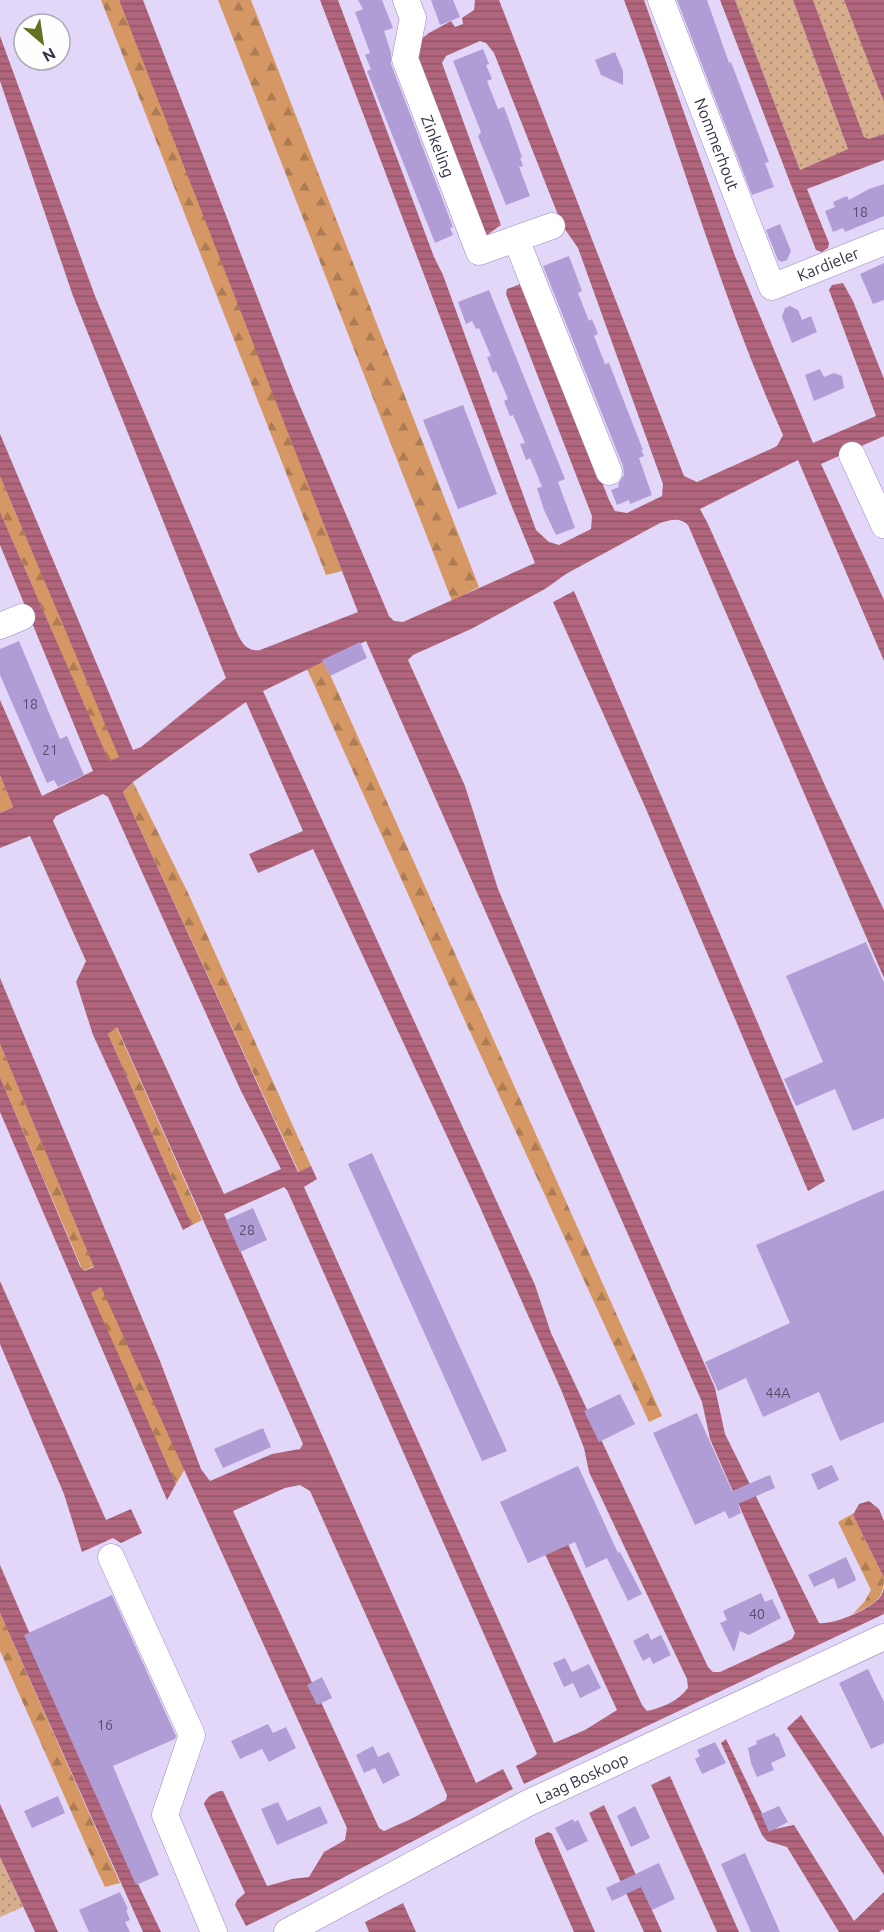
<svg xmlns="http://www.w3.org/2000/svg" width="884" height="1932" viewBox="0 0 884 1932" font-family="Ubuntu,sans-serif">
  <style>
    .grass { fill: url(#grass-dots) }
    .forest { fill: url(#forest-firs) }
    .water { fill: url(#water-rules); fill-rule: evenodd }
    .building { fill: #b19dd5 }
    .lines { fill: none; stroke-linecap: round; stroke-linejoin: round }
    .minor-casing { stroke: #9c88be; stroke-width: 27 }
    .minor { stroke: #fff; stroke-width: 26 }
    .labels { text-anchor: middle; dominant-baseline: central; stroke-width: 6; stroke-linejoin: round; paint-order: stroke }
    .number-label { font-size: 14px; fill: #564a6a }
    .street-label { font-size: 16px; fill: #372f46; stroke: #fefefe }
  </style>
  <defs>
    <pattern id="grass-dots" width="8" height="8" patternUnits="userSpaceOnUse" patternTransform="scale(1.5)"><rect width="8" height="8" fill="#d7ae8c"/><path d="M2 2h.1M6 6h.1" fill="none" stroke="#af8e74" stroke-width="1.8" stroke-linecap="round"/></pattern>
    <pattern id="forest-firs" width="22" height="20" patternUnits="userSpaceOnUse" patternTransform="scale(1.5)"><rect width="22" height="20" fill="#d59864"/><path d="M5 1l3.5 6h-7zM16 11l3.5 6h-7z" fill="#ae7c54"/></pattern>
    <pattern id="water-rules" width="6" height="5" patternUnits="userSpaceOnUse" patternTransform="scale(1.5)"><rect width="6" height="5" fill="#b1667d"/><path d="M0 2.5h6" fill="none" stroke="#915468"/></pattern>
  </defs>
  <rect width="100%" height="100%" fill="#e2d6f9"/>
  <path class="grass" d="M735,0H793L848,149L800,170Z
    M813,0H844L884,102V134L869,139L864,137Z
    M0,1857L23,1907L0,1917Z"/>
  <path class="forest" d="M101,0H119L181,153L342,571L326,575Z
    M218,0H251L451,515L479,587L452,601Z
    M0,476L120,757L109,762L0,512Z
    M324,661L662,1416L649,1422L460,1010L307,669Z
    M0,775L13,807L0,813Z
    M133,782L189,895L311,1166L299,1172L123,792Z
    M116,1026L202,1220L192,1225L108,1034Z
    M0,1044L94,1266L83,1271L0,1077Z
    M102,1286L185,1469L176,1484L90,1293Z
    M854,1513L853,1515L884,1578C884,1601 872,1605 853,1614L865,1601L871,1590L838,1522Z
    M0,1613L120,1883L105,1887L97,1870L0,1651Z"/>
  <path class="water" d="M119,0H143L294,392L389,616L394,621L403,622L535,563L510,502L320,0H338L434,257L443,275L536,530L549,542L559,545L591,529L592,516L506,294L507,289L523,283L609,500L615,511L627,513L662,496L663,484L578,248L562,225L494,53L486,43L480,41L446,56L442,63L501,225L487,235L480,228L417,67L416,43L429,33L451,21L455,27L463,24L462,18L474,10L475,0H499L684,476L697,482L773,448L777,446L783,435C719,294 679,144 624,0H644L735,256L813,443L876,416L829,290L832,285L843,283L853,301L884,379V436L821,464L884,600V661L798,460L700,509L708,524L827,790L884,910V978L688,525C680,517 670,520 660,523L566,574L545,589L471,629L413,655L408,660L465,786L498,889L568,1054L715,1388L725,1434L819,1623C833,1625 872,1609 880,1597C882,1595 883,1591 884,1588V1614L524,1784L516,1766L532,1758L537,1754L287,1190L284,1187L224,1214L476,1783L503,1769L513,1789L308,1896L246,1926L235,1905L237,1900L245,1893L204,1804C206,1797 217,1790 223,1791L267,1886L292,1879L309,1877L324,1852L345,1840L347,1828L101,1287L91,1293L176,1484L167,1500L0,1112V1077L80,1266L84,1271L94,1267L0,1044V978L160,1361L201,1469L210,1481L272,1454L300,1449L303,1444L117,1027L108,1034L192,1225L183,1230L93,1035L76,982L86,961L30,836L0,848V813L13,807L0,775V700L42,796L93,771L0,545V512L109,761L119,757L0,476V434L133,750L141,747L226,678L73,296L0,81V36L95,296L234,626C240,639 244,652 260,650L358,612ZM366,641L702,1402L710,1439L795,1633L792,1639L720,1672H713L708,1667L551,1333L535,1285L263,691ZM246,702L303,831L249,854L258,873L313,849L479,1205L562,1392L584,1448L589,1472L687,1679L688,1688C678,1701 664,1707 647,1711L642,1705L568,1544L545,1554L617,1710L585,1730L554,1743L304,1187L317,1179L311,1166L298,1172L123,792L133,782ZM103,794L108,797L241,1091L281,1169L224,1194L53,821L56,816ZM300,1485L310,1491L447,1795L446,1800L411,1819L384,1831L379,1828L233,1511L285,1488Z
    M720,0H735L800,170L848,149L793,0H813L864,137L869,139L884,134V160L807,189L829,243L828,248L822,252L816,250Z
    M844,0H884V102Z
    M574,591L825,1181L808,1191L646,809L553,602Z
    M0,1281L106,1520L131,1509L142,1533L121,1543L113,1538L82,1552L64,1494L0,1344Z
    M869,1501L879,1509L884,1521V1578L853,1515L859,1504Z
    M0,1565L139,1886L161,1932H143L0,1613Z
    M801,1715L884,1837V1875L787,1728Z
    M726,1739L770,1830L794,1825L854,1921L884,1892V1931L883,1929L879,1932H839L787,1847L767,1841L762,1835L721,1743Z
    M670,1776L739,1932H717L651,1785Z
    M0,1804L58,1932H35L0,1857Z
    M604,1805L662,1932H644L589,1813Z
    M548,1832L552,1834L595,1932H574L535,1843V1838Z
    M403,1903L416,1932H369L365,1922Z"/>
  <path class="building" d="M358,0H382L393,28L384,31L391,53V64L453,227L450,228L453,235L435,243L367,71L371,69L365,55L370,53L355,12L363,9Z
    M431,0H453L460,17L440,25Z
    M677,0H707L729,63L731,62L769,162L765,163L774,187L752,195Z
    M483,49L489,64L486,65L492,79L487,81L498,109L504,107L507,115L522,157L520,158L523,166L519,167L530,196L506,205L478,136L481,132L453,61Z
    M615,52L623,71V85L601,75L595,60Z
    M884,184V216L845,232L843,228L833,232L825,211L835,207L833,202L847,196L849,200L869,189Z
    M780,224L791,251L787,260L782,262L778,260L766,230Z
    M569,256L582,291L578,293L589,321L592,319L598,334L594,336L605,364L609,363L643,450H641L644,456L639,458L652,495L630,504L629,500L617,505L611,490L619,487L618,484L624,475L623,466L543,266Z
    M884,263V300L873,304L860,274Z
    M489,290L565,479L558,482L575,528L556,535L544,510L537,488L542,487L536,472L530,458L526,460L520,444L525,443L513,415L510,416L504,401L508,399L496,371L493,373L487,357L491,356L479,328L476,329L472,321L466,324L458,302Z
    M790,306L798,310L802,320L811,316L817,332L792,343L782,317L785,308Z
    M820,369L824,377L834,373L842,376L844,388L814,401L805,375Z
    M463,405L497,494L458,509L423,420Z
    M19,641L60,739L67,736L84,775L58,787L54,780L47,783L0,675V649Z
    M360,642L367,658L330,676L322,660Z
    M866,942L884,983V1118L853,1131L835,1089L796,1106L784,1079L823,1062L786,976Z
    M372,1153L507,1451L482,1461L348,1164Z
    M884,1190V1422L840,1441L819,1392L763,1417L746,1378L718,1391L705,1362L790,1323L756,1245Z
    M253,1208L267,1240L240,1252L226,1220Z
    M620,1394L635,1424L599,1442L584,1411Z
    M697,1413L732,1491L770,1475L775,1488L738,1504L741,1513L729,1519L725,1511L695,1525L653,1433Z
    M263,1428L271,1447L223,1468L214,1449Z
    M832,1465L839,1480L818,1490L811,1474Z
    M578,1466L618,1553L620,1552L642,1594L628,1601L607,1558L586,1568L575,1542L528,1563L500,1502Z
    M846,1557L856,1579L855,1581L838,1589L834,1578L814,1587L808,1575Z
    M761,1593L765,1602L772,1599L781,1618L749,1635L740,1631L734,1652L720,1623L727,1620L723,1611Z
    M112,1595L176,1736L175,1739L113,1766L159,1875L136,1885L24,1635Z
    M648,1633L651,1640L661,1635L671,1655L653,1664L650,1657L643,1661L633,1641Z
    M565,1658L572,1672L589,1664L601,1688L580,1698L573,1683L564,1687L553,1663Z
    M868,1669L884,1702V1743L871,1749L839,1683Z
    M322,1677L332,1698L317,1705L307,1685Z
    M268,1724L273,1733L286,1727L296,1748L269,1762L262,1749L240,1759L231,1741Z
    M775,1733L776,1737L778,1736L786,1756L771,1763L774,1770L757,1777L751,1763L748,1748L757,1744L756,1741Z
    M715,1742L726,1763L702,1774L695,1759L700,1756L697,1750Z
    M373,1746L378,1757L389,1752L400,1775L383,1784L375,1768L364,1773L356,1755Z
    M58,1796L65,1813L32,1828L24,1811Z
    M278,1802L287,1821L320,1806L328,1823L277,1845L261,1809Z
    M635,1806L650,1838L631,1847L617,1816Z
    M779,1806L788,1822L769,1832L761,1814Z
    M573,1819L574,1822L578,1820L588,1841L567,1851L555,1828Z
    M745,1853L780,1932H751L721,1864Z
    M659,1863L675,1899L652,1910L641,1887L612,1901L606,1888Z
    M120,1892L128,1909L126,1910L130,1920L125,1922L130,1932H89L79,1910Z"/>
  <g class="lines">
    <g class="minor-casing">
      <path id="minor" d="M406,0L413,18L405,59L479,252L552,226
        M661,0L772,287L884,242
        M516,239L609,472
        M852,455L884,525
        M0,626L22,617
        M111,1557L192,1735L165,1815L214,1932
        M287,1932L526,1804L884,1637"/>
    </g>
    <use href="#minor" class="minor"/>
  </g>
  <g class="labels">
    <g class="number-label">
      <text x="860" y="212">18</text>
      <text x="30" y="704">18</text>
      <text x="50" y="750">21</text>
      <text x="247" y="1230">28</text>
      <text x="778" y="1393">44A</text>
      <text x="757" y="1614">40</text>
      <text x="105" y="1725">16</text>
    </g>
    <g class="street-label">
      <text transform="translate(717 144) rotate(69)">Nommerhout</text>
      <text transform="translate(438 146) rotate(69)">Zinkeling</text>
      <text transform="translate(828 264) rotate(-22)">Kardieler</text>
      <text transform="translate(582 1778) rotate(-25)">Laag Boskoop</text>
    </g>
  </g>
  <g transform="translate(42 42) rotate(151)"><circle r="28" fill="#fefefe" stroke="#aeabb4" stroke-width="1.5"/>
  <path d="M0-4.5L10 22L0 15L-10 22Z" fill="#617321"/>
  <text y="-9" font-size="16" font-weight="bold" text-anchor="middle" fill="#372f46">N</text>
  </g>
</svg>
